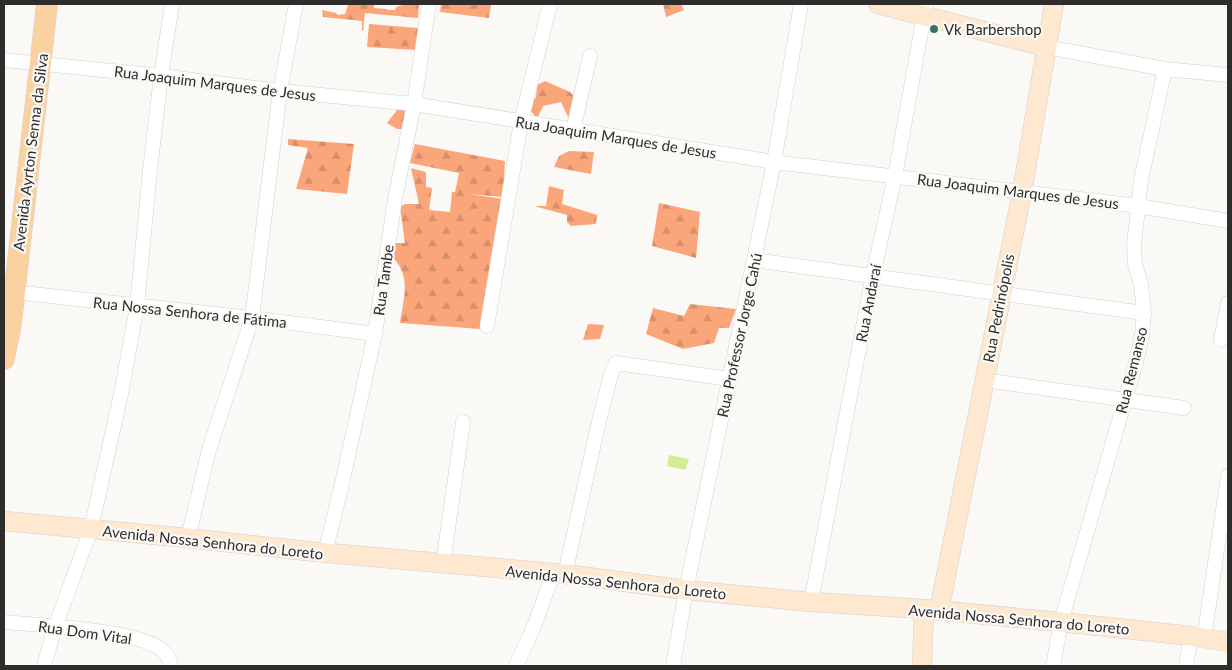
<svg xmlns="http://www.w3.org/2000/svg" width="1232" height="670" viewBox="0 0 1232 670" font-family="Lato,sans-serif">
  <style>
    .forest { fill: url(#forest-firs) }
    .water { fill: #d4ed94 }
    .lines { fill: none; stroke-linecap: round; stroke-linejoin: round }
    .street-casing { stroke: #d2d1cd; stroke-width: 15 }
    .secondary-casing { stroke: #d2d1cd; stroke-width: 20 }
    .primary-casing { stroke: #d5d5d5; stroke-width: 22 }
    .street { stroke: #fff; stroke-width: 14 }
    .secondary { stroke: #fee8d0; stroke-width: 19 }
    .primary { stroke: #fcd1a2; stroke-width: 21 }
    .poi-dot { fill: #307365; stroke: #fbf9f6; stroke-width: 2 }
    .labels { text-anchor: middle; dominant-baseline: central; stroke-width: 4.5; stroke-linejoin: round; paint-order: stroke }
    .poi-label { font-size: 15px; fill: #2e2d2c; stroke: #fbf9f6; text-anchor: start }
    .street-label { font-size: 15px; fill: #2e2d2c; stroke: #fbf9f6 }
  </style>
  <defs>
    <pattern id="forest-firs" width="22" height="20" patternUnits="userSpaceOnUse" patternTransform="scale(1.25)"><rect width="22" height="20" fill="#fba67a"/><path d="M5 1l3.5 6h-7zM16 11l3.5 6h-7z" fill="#d78f6a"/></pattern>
  </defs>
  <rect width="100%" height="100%" fill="#fbf9f6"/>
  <path class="forest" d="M346,4H374V8L387,9L388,10H395L396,7L406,4H419L418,18L365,13L363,31L362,30V21L323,17L322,10L336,13L338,15L345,14L348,5Z
    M441,4H491L489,18L440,12Z
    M663,4H681L684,10L666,17Z
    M369,24L418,28L416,50L367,47Z
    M545,81L570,92L577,100L572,114L568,117L561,102L543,106L537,119L528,107L532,99L536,98L537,85Z
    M400,106L414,109L407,129H397L387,123Z
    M288,139L354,144L347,194L296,189L308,148L288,145Z
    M415,144L505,161L503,197L469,194L503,199L480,329L400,323C404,295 412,277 391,255L395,243H405L400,207L405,204H419L411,168L426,172V187L432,188L429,210L450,212L452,192H455L459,173L410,163Z
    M569,151L594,152L591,174L554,167L559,156Z
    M549,186L564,190L562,204L597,215L596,224L571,226L567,222V215L534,206H546Z
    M659,203L700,212L696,258L652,246Z
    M690,304L736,309L729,328H719L714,343L683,349L646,334L653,308L684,316Z
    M588,324L604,325L600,339L583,340Z"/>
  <path class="water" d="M669,455L689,459L685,470L667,466Z"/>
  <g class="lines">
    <g class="street-casing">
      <path id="street" d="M1046,47L1165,69L1228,75
        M4,60L161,76L280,91L414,104L774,162L1138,206L1228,221
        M573,130L590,56
        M754,260L1144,313
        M14,292L252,318L375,334
        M487,326L521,122L550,4
        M1221,340L1228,303
        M984,380L1184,408
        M188,538L209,450L252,318L280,91L296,4
        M325,553L341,488L375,334L395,199L414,104L429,4
        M443,564L463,422
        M565,574L599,421L611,374L616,363L730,379
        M811,602L873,275L895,176L926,4
        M4,622C37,625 139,630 162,650C167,654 170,660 171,666
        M1204,638L1228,476
        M44,666L55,627L91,529L121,394L137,306L150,170L161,76L172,4
        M516,666L535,624L553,574
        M673,666L686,590L774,162L801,4
        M1053,666L1061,622L1136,362L1142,335L1144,313L1141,284L1135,264L1134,245L1141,180L1165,69
        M1186,666L1191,636"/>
    </g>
    <g class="secondary-casing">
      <path id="secondary" d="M878,4L1046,47
        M4,521L177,537L317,552L565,574L686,590L811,602L924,609L1061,622L1191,636L1228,642
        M939,611L1022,192L1054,4
        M922,666L924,609"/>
    </g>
    <g class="primary-casing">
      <path id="primary" d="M4,359L11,323L47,4"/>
    </g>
    <use href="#street" class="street"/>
    <use href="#secondary" class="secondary"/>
    <use href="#primary" class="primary"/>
  </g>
  <circle class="poi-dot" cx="934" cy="29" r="5"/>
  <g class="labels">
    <g class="poi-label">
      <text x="944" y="29">Vk Barbershop</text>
    </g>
    <g class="street-label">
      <text transform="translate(215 83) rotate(7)">Rua Joaquim Marques de Jesus</text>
      <text transform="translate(616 137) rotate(9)">Rua Joaquim Marques de Jesus</text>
      <text transform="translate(30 152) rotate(-83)">Avenida Ayrton Senna da Silva</text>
      <text transform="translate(1018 191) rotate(7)">Rua Joaquim Marques de Jesus</text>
      <text transform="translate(383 280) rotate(-82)">Rua Tambe</text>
      <text transform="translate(868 303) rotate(-79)">Rua Andaraí</text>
      <text transform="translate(998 308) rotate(-79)">Rua Pedrinópolis</text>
      <text transform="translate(190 312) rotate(6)">Rua Nossa Senhora de Fátima</text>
      <text transform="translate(739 335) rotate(-78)">Rua Professor Jorge Cahú</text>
      <text transform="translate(1131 370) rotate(-76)">Rua Remanso</text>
      <text transform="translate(213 542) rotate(6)">Avenida Nossa Senhora do Loreto</text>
      <text transform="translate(616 582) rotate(6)">Avenida Nossa Senhora do Loreto</text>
      <text transform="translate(1019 619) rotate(5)">Avenida Nossa Senhora do Loreto</text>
      <text transform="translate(85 632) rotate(8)">Rua Dom Vital</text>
    </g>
  </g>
  <rect width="1232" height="670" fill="none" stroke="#2e2d2c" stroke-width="10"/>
</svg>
